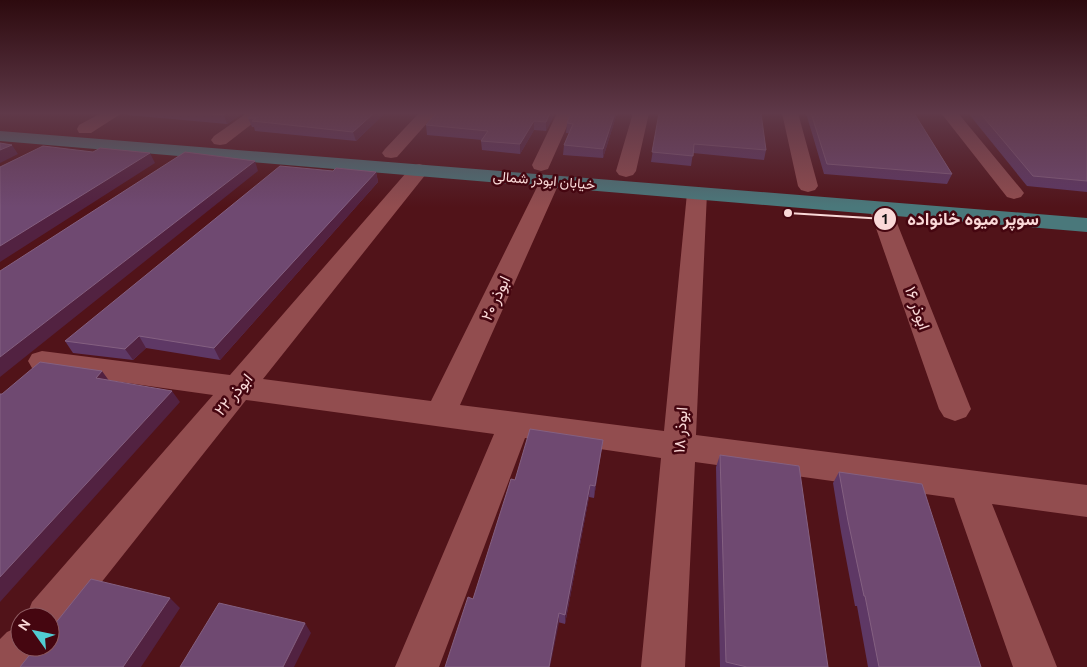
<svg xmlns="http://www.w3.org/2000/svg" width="1087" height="667" viewBox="0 0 1087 667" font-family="Ubuntu,Vazirmatn,sans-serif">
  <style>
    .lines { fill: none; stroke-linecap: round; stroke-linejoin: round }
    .minor { fill: #924d4f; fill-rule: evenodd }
    .major { fill: #4a787b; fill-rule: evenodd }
    .wall { fill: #5e3865 }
    .shaded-wall { fill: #522241 }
    .building { fill: #6f4971; stroke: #846081 }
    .labels { text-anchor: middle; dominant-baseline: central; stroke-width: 5; stroke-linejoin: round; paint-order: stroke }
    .far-street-label { font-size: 14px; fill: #fad9d8; stroke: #450610 }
    .street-label { font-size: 16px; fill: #fad9d8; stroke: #450610 }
    .leader { fill: none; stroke: #fad9d8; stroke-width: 2 }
    .callout-dot { fill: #fad9d8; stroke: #450610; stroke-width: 2 }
    .mark-label { font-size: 15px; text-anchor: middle; font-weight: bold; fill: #111 }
    .callout-label { font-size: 18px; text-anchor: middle; font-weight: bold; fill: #fad9d8; stroke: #450610; stroke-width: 5; stroke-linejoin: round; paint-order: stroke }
  </style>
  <rect width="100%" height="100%" fill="#511319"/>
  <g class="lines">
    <path class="minor" d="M101,113H122L91,133H79L77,129L79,125Z
      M247,113H266L226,144L220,145L214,144L211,140L214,136Z
      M419,113H436L397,157L391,158L385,157L382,153L385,149Z
      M557,113H573L548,169L541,171L534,169L532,165Z
      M633,113H649L636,171L633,175L626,177L619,175L616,171Z
      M782,113H798L818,186L815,190L808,192L801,190L798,186Z
      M941,113H958L1021,189L1024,193L1021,197L1014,199L1007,197Z
      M419,164L426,166L429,170L426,174L263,379L431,401L540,181L543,177L550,175L557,177L560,181L460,405L664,431L687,193L690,189L697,187L704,189L707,193L696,435L1087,485V517L992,504L1057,667H1013L954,498L695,462L685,667H641L661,458L525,438L439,667H395L494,434L246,400L62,632L50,637V617H26L32,602L213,395L42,371L32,368L28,361L32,354L42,351L230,375L412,166Z
      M880,202L887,204L891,208L971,409L966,417L955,421L944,417L939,409L869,208L873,204Z
      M20,626V647H44L34,667H0V639L7,632Z"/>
    <path class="major" d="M0,131L1087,218V232L0,141Z"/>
  </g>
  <path class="wall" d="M127,113H243L227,124L128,115Z
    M254,113H385L356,141L255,131L254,127H252L248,118Z
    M436,113H555L546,131L534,130L520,154L482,150L481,141L482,140L427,135L426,125Z
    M617,113L603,158L563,155L564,145L569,133H566L567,123Z
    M659,113L766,150L764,160L693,153L691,166L651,162Z
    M806,113H914L952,174L947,184L824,174Z
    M968,113H1082L1085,117H1087V192L1027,186Z
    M333,171L376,172L378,182L220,360L146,348L133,360L73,353L65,341Z
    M603,440L594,498L589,497L565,624L473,599L515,480Z
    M720,455L828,667H720L716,467Z
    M839,472L981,667H868L857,606H855L841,532L833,483Z"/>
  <path class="shaded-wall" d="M227,113H243L227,124L224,115Z
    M374,113H385L356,141L353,132Z
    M550,113H555L546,131V122Z
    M615,113H617L603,158V149Z
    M534,121V130L520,154V144Z
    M12,145L18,154L0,163V150Z
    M150,153L155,163L0,262V246Z
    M255,161L258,171L0,377V357Z
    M376,172L378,182L220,360L214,348Z
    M139,336L146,348L133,360L125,349Z
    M102,371L110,382L96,378Z
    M172,391L180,402L0,602V577Z
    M603,440L601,452L594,498L595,486Z
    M590,485L589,497L565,624V615Z
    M170,598L180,608L141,667H123Z
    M559,613V623L550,667H549Z
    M305,623L311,633L294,667H283Z"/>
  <path class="building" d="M203,113H227L224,115Z
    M254,113H374L353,132L252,121L256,118H248Z
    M436,113H550L546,122L534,121L520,144L481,141L488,131L426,125Z
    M571,113H615L603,149L564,145L573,124L567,123Z
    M659,113H761L766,150L694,144L693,156L652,152Z
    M811,113H914L952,174L827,164Z
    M980,113H1082L1085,117H1087V181L1033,176Z
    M0,143L12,145L0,150Z
    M43,146L93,152L100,148L150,153L0,246V167Z
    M185,152L255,161L0,357V271Z
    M280,166L333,171L336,168L376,172L214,348L139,336L125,349L65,341Z
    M40,362L102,371L96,378L172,391L0,577V394H2Z
    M530,429L603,440L595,486L590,485L565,615L559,613L549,667H445L468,597L473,599L511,479L515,480Z
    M720,455L799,466L828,667H747L726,662Z
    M839,472L922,484L981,667H879L865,596H864L848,521Z
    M91,579L170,598L123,667H20L36,647H50V630Z
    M219,603L305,623L283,667H180Z"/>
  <linearGradient id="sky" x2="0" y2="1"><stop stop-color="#2d0a0e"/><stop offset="0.55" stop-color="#5f3949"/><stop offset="1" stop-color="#5f3949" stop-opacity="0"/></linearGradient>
  <rect width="1087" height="207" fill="url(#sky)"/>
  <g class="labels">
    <g class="far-street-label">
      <text transform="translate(544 180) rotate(5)">خیابان ابوذر شمالی</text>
    </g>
    <g class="street-label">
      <text transform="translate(495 298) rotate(-65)">ابوذر ۲۰</text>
      <text transform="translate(918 308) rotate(70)">ابوذر ۱۶</text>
      <text transform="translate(233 394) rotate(-50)">ابوذر ۲۲</text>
      <text transform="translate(680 430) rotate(-86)">ابوذر ۱۸</text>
    </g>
  </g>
  <path class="leader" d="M788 213L885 219"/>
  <g class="callout-dot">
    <circle cx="788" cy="213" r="5"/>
    <circle cx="885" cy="219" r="12"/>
  </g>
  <g class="mark-label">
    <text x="885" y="224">1</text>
  </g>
  <g class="callout-label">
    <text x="973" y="225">سوپر میوه خانواده</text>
  </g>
  <g transform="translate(35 632) rotate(303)"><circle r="24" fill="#450610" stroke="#8d5a60"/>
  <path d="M0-4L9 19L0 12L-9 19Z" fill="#51ccd2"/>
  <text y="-8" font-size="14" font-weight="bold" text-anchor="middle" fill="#fad9d8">N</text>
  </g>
</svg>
